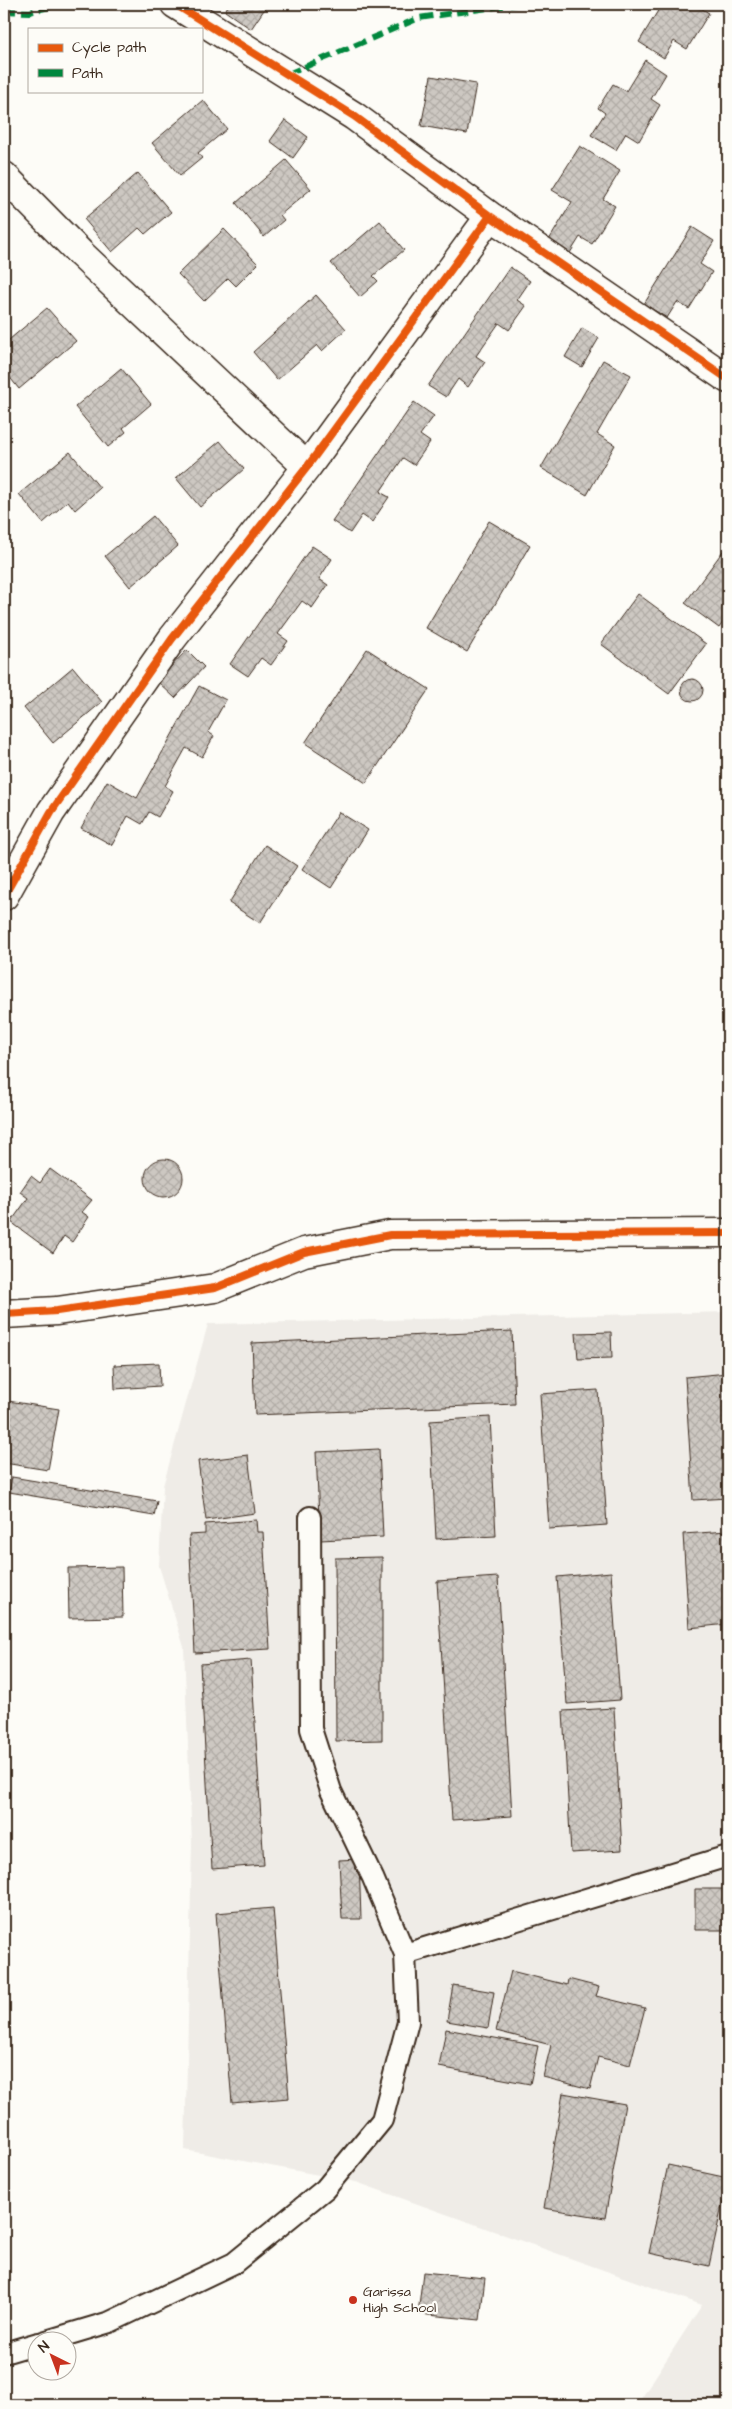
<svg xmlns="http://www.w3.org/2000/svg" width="732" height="2409" viewBox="0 0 732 2409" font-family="'Architects Daughter',sans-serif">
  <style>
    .built { fill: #efece7 }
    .building { fill: url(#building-cross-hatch); stroke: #3b2a1e }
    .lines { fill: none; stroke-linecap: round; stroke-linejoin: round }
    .lane-casing { stroke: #3b2a1e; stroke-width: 24 }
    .street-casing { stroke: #3b2a1e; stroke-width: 31 }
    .lane { stroke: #fdfcf7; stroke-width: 20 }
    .street { stroke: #fdfcf7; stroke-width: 28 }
    .quiet { stroke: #00873e; stroke-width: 6; stroke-dasharray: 12 6; stroke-linecap: butt }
    .cycleway-casing { stroke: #fdfcf7; stroke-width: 11 }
    .cycleway { stroke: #e8590c; stroke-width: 8 }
    .poi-dot { fill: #c8321e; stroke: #fdfcf7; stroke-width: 2 }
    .labels { text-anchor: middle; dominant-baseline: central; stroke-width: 4.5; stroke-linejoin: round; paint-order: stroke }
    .poi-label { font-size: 14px; fill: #3b2a1e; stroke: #fdfcf7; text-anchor: start }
  </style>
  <defs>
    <pattern id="building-cross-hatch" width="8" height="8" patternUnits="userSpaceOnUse" patternTransform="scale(1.25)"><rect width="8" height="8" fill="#cdc8c2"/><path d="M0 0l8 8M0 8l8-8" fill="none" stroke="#b1aca6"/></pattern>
  </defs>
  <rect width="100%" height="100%" fill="#fdfcf7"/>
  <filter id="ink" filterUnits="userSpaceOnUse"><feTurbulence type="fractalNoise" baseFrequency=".02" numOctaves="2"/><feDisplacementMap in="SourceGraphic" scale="10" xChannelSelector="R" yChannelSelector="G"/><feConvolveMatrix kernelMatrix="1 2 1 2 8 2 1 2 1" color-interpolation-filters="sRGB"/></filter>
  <g filter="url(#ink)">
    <path class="built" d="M728,1312V2405H637L702,2305L356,2182L185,2150L192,1844L184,1647L159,1566L163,1486L208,1324Z"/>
    <path class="building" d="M229,4H268L251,29L225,11Z
      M662,4H701L699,7L709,13L687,49L674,41L664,58L639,42Z
      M645,60L666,74L651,99L660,105L639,141L626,133L616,150L591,135L605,113L598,108L613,84L626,91Z
      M431,76L476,84L467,134L421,126Z
      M203,100L227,129L198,153L202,158L180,176L152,143Z
      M285,120L308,137L293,158L270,141Z
      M580,146L620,171L603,199L615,206L592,244L580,237L570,253L549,240L572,202L552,190Z
      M286,160L311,189L280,215L284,220L264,237L236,203Z
      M138,173L171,212L145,234L139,228L112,252L84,219Z
      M380,221L404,250L373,276L378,281L360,297L331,263Z
      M692,227L714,241L700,264L712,272L689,309L677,302L667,318L644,304Z
      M224,229L258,264L236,286L228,278L204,301L178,274Z
      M510,267L530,281L517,300L526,306L509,330L499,323L476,356L485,362L468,387L458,379L446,397L428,386Z
      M316,295L346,329L322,351L317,345L277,380L253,352Z
      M47,308L76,341L19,389L4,370V344Z
      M582,328L599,338L582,367L565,357Z
      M603,360L631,375L597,434L615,445L587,495L541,468Z
      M121,368L151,404L123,428L126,432L108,447L75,407Z
      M414,402L434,416L420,435L430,442L414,465L403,458L380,492L389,497L372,522L362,515L350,533L332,521Z
      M220,441L244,469L200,507L176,478Z
      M70,452L100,488L75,510L68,501L43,523L19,494Z
      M153,516L178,546L130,587L105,556Z
      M489,521L530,545L467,652L426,628Z
      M728,544V615L719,628L685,603Z
      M312,546L332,559L319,579L328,585L312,608L302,601L278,634L288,641L271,665L261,658L248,676L230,664Z
      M638,594L706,644L669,694L601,644Z
      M367,649L429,689L366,783L305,743Z
      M187,650L204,667L175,698L157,681Z
      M73,667L102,702L53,743L24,708Z
      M681 690a11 11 0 1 1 22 0a11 11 0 1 1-22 0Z
      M199,686L226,700L208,732L214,736L202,757L186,748L165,786L173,791L158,817L149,812L142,824L128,816L112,845L81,828L107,781L137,798Z
      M339,812L368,830L331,888L302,869Z
      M265,845L297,866L260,923L229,903Z
      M145 1178a19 19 0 1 1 38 0a19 19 0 1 1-38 0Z
      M50,1169L92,1200L82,1212L89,1217L72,1242L64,1236L53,1253L11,1222L28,1198L20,1192L31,1176L40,1183Z
      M512,1331L515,1404L255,1415L252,1343Z
      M611,1332L612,1358L578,1359L576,1333Z
      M159,1363L160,1386L115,1389L114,1365Z
      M728,1373V1498L693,1500L685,1377Z
      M598,1390L607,1525L549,1529L540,1394Z
      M8,1401L59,1409L48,1470L4,1463V1427Z
      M490,1417L496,1536L436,1539L430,1421Z
      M379,1449L383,1537L320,1540L316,1452Z
      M248,1455L255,1513L206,1520L198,1461Z
      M12,1477L157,1501L154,1516L9,1492Z
      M256,1520L257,1532H263L270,1649L195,1653L189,1535L205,1534V1524Z
      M728,1531V1624L689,1628L683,1534Z
      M382,1557V1740L336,1741L335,1558Z
      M122,1567L123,1617L69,1618L68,1568Z
      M611,1572L620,1700L567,1704L557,1577Z
      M498,1577L512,1816L452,1820L437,1581Z
      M251,1660L264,1865L212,1869L200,1664Z
      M614,1708L622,1850L571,1853L563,1711Z
      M359,1859L361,1919H342L339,1860Z
      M695,1889H728V1930H695Z
      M273,1908L289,2098L232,2103L216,1913Z
      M511,1971L567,1985L568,1979L599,1987L596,1996L645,2008L630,2065L598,2057L590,2089L543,2077L551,2045L496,2031Z
      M453,1985L494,1992L488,2028L447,2021Z
      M446,2029L538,2046L530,2084L439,2067Z
      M563,2093L625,2104L605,2218L544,2208Z
      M728,2137V2170L723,2169Z
      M668,2165L728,2178L709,2266L649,2253Z
      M423,2272L485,2278L480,2320L418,2314Z"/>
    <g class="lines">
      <g class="lane-casing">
        <path id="lane" d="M405,1954L728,1856
          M43,2342L110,2322L234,2263L325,2189L382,2120L408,2022L405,1954L373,1878L331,1791L311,1729L310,1517
          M4,2353L38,2343"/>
      </g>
      <g class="street-casing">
        <path id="street" d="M175,4L354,116L490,216L728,379
          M4,176L81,254L307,467
          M4,896L51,812L172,639L307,467L490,216
          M4,1314L57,1311L215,1288L304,1252L390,1235L728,1233"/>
      </g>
      <use href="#lane" class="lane"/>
      <use href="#street" class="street"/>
      <path class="quiet" d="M4,11L30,12L60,4
        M288,74L419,18L516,4"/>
      <g class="cycleway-casing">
        <path id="cycleway" d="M175,4L354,116L490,216L728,379
          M4,896L51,812L172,639L307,467L490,216
          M4,1314L57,1311L215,1288L304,1252L390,1235L728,1233"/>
      </g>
      <use href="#cycleway" class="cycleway"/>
    </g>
  </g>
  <circle class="poi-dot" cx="353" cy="2300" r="5"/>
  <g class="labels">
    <g class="poi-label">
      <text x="363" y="2292">Garissa<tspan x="363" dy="16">High School</tspan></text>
    </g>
  </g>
  <rect width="732" height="2409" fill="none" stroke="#fdfcf7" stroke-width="20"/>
  <rect x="10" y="10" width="712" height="2389" fill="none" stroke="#3b2a1e" stroke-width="2" filter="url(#ink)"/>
  <rect x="28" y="28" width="175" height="65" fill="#fdfcf7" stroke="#afa8a0"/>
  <rect x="38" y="44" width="25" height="8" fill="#e8590c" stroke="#afa8a0"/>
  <text x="72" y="52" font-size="15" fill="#3b2a1e">Cycle path</text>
  <rect x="38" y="69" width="25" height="8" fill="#00873e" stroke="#afa8a0"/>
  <text x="72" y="78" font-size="15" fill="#3b2a1e">Path</text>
  <g transform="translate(52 2356) rotate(318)"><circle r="24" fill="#fdfcf7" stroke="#afa8a0"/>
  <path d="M0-4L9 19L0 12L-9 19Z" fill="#c8321e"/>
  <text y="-8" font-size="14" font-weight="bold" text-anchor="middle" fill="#3b2a1e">N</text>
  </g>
</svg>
